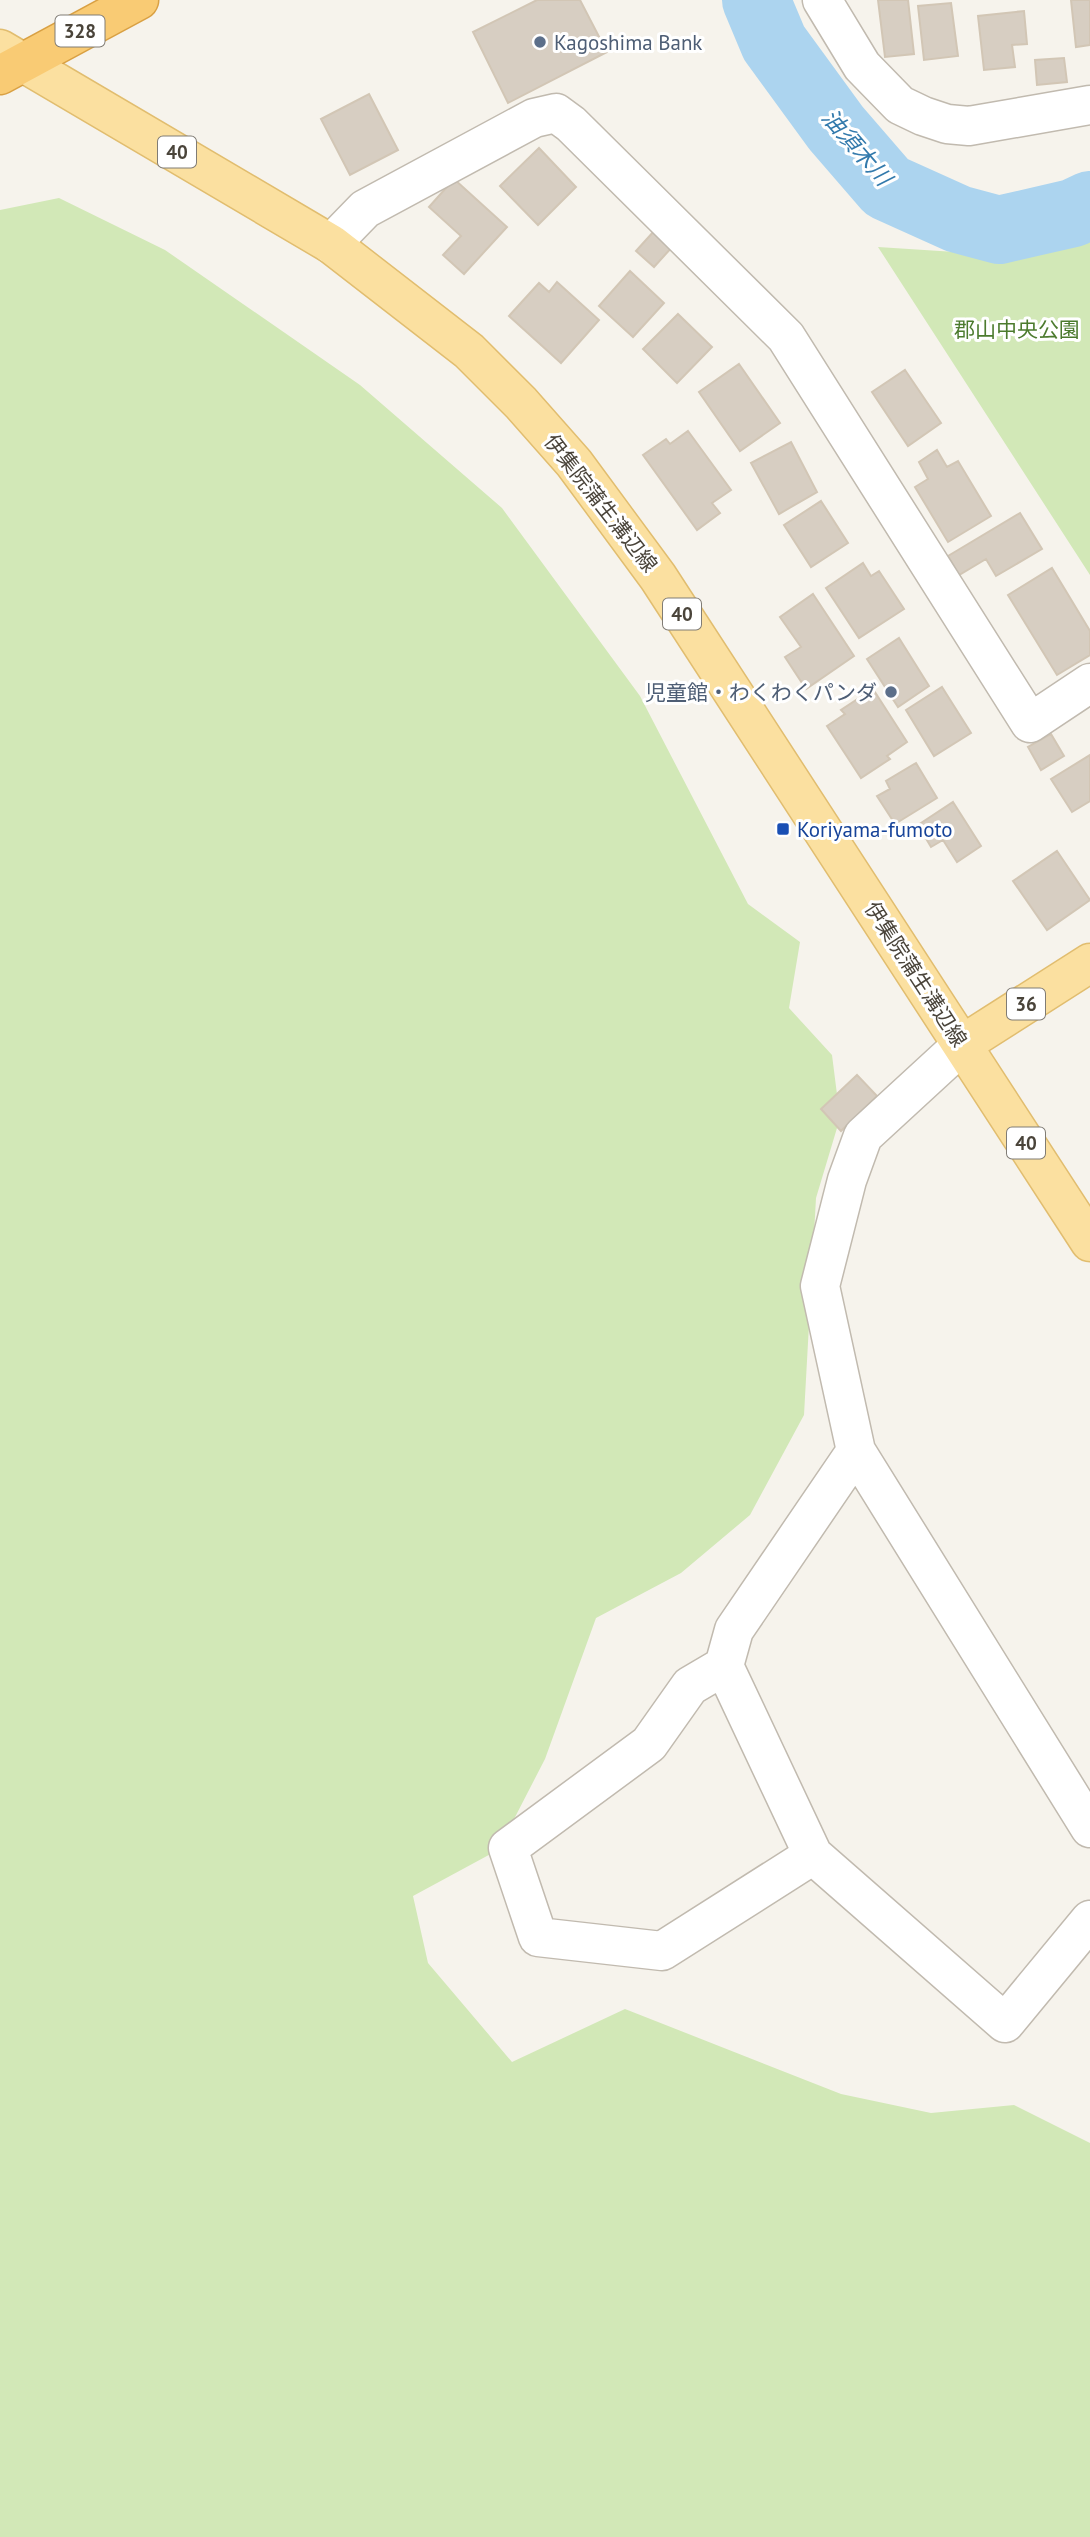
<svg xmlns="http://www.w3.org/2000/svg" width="1090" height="2537" viewBox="0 0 1090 2537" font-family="'PT Sans','Noto Sans JP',sans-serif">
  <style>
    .green { fill: #d2e8b7 }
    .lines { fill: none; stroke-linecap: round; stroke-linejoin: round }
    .river { stroke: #acd4ef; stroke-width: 68 }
    .building { fill: #d7cec2; stroke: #d2c6b5; stroke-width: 2 }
    .minor-casing { stroke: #c1baaf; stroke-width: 41 }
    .major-casing { stroke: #e1bd6f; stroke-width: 41 }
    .highway-casing { stroke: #d9a043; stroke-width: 41 }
    .minor { stroke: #fff; stroke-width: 38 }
    .major { stroke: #fbe0a0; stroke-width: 38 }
    .highway { stroke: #f9cb74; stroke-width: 38 }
    .service-dot { fill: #5c6f8a; stroke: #fff; stroke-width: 2.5 }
    .transit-dot { fill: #1a4fb4; stroke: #fff; stroke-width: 2.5 }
    .labels { text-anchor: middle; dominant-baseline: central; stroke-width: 6; stroke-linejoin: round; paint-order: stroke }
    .shield { fill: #fff; stroke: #807c75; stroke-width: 2 }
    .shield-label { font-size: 19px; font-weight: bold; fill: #4a443a }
    .service-label { font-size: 21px; fill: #4e5e75; stroke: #fff; text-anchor: start }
    .park-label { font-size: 21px; fill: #4c7b2e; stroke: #fff }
    .street-label { font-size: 21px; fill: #4a443a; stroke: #fff }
    .transit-label { font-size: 21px; fill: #164399; stroke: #fff; text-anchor: start }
    .water-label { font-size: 23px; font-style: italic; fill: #337aac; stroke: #fff }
  </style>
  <rect width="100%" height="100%" fill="#f6f3ec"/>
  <path class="green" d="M59,198L165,250L360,385L502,508L640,696L748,904L800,942L789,1008L832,1055L840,1118L816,1198L804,1415L750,1515L681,1573L596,1618L545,1759L498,1850L413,1896L428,1963L512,2062L625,2009L841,2094L931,2113L1014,2105L1090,2143V2537H0V210Z
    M1090,227V575L878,247L1017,256Z"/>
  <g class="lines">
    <path class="river" d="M756,0L774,43L836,128L887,187L958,219L999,230L1073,213L1090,205"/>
  </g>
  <path class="building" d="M537,0H580L607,52L508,103L473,32Z
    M878,0H908L914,54L885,57Z
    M1071,0H1090V45L1076,47Z
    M951,3L958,56L924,60L918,6Z
    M1024,11L1027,44L1012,45L1015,67L984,70L978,16Z
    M1064,58L1067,82L1037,85L1035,60Z
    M369,94L398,150L350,175L321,119Z
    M539,148L576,187L538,225L500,186Z
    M454,179L507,227L464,274L443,255L461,236L429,207Z
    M655,230L673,246L654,267L636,251Z
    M630,271L664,303L633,337L599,306Z
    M557,282L599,320L561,363L509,316L539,283L549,292Z
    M678,314L712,347L677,383L643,349Z
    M739,364L780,423L740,451L699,392Z
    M905,370L941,423L908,446L872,392Z
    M688,431L731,490L712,503L720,513L697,530L643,455L666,439L670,444Z
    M791,442L817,492L779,514L751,463Z
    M937,450L947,467L958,461L991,516L948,542L915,487L928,479L919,462Z
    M821,501L848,543L811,567L784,525Z
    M1020,513L1042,549L996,576L986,559L959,575L948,556Z
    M863,563L871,576L879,571L904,609L859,638L826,588Z
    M1052,568L1090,631V655L1057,675L1008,595Z
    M813,594L854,656L806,689L785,657L801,647L780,617Z
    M899,638L929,686L898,707L867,659Z
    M942,687L971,733L934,756L906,710Z
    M873,689L907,742L887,756L890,759L861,778L827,726L845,714L841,710Z
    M1051,734L1064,756L1041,770L1028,747Z
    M1090,755V801L1072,812L1051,779Z
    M916,763L937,798L895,824L877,796L890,789L886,781Z
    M953,802L981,846L957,862L943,840L931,847L918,825Z
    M1057,851L1090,900L1047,930L1013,881Z
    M857,1075L877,1096L841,1131L821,1109Z"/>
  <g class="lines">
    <g class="minor-casing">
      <path id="minor" d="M822,0L862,66L900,105L923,116L947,124L969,126L1090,105
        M331,244L365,209L534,118L556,113L571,124L786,337L1030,723L1090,683
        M963,1044L863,1136L847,1180L820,1286L856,1451L1090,1828
        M856,1451L734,1630L724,1666L813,1855L1005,2023L1090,1920
        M724,1666L690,1686L649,1744L508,1848L538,1937L662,1951L813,1855"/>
    </g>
    <g class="major-casing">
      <path id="major" d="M0,49L331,244L469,351L521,403L574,463L658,577L1090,1242
        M963,1044L1090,963"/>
    </g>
    <g class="highway-casing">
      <path id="highway" d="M0,75L139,0"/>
    </g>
    <use href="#minor" class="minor"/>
    <use href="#major" class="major"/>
    <use href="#highway" class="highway"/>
  </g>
  <g class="service-dot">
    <circle cx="540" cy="42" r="7"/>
    <circle cx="891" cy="692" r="7"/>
  </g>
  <rect class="transit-dot" x="776" y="822" width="14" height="14" rx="3.5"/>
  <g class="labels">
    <g class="shield">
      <rect x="55.5" y="15.5" width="49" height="31" rx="5"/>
      <rect x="158" y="136.5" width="38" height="31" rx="5"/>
      <rect x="663" y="598.5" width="38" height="31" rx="5"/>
      <rect x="1007" y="988.5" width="38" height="31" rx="5"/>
      <rect x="1007" y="1127.5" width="38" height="31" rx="5"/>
    </g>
    <g class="shield-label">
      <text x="80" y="31">328</text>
      <text x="177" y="152">40</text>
      <text x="682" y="614">40</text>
      <text x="1026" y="1004">36</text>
      <text x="1026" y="1143">40</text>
    </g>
    <g class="service-label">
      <text x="554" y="42">Kagoshima Bank</text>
      <text x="877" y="692" text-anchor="end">児童館・わくわくパンダ</text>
    </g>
    <g class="park-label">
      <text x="1017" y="329">郡山中央公園</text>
    </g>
    <g class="street-label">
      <text transform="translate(601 503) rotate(52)">伊集院蒲生溝辺線</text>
      <text transform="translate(916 974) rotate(57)">伊集院蒲生溝辺線</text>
    </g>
    <g class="transit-label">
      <text x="797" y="829">Koriyama-fumoto</text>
    </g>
    <g class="water-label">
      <text transform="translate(857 147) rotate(49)">油須木川</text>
    </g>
  </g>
</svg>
